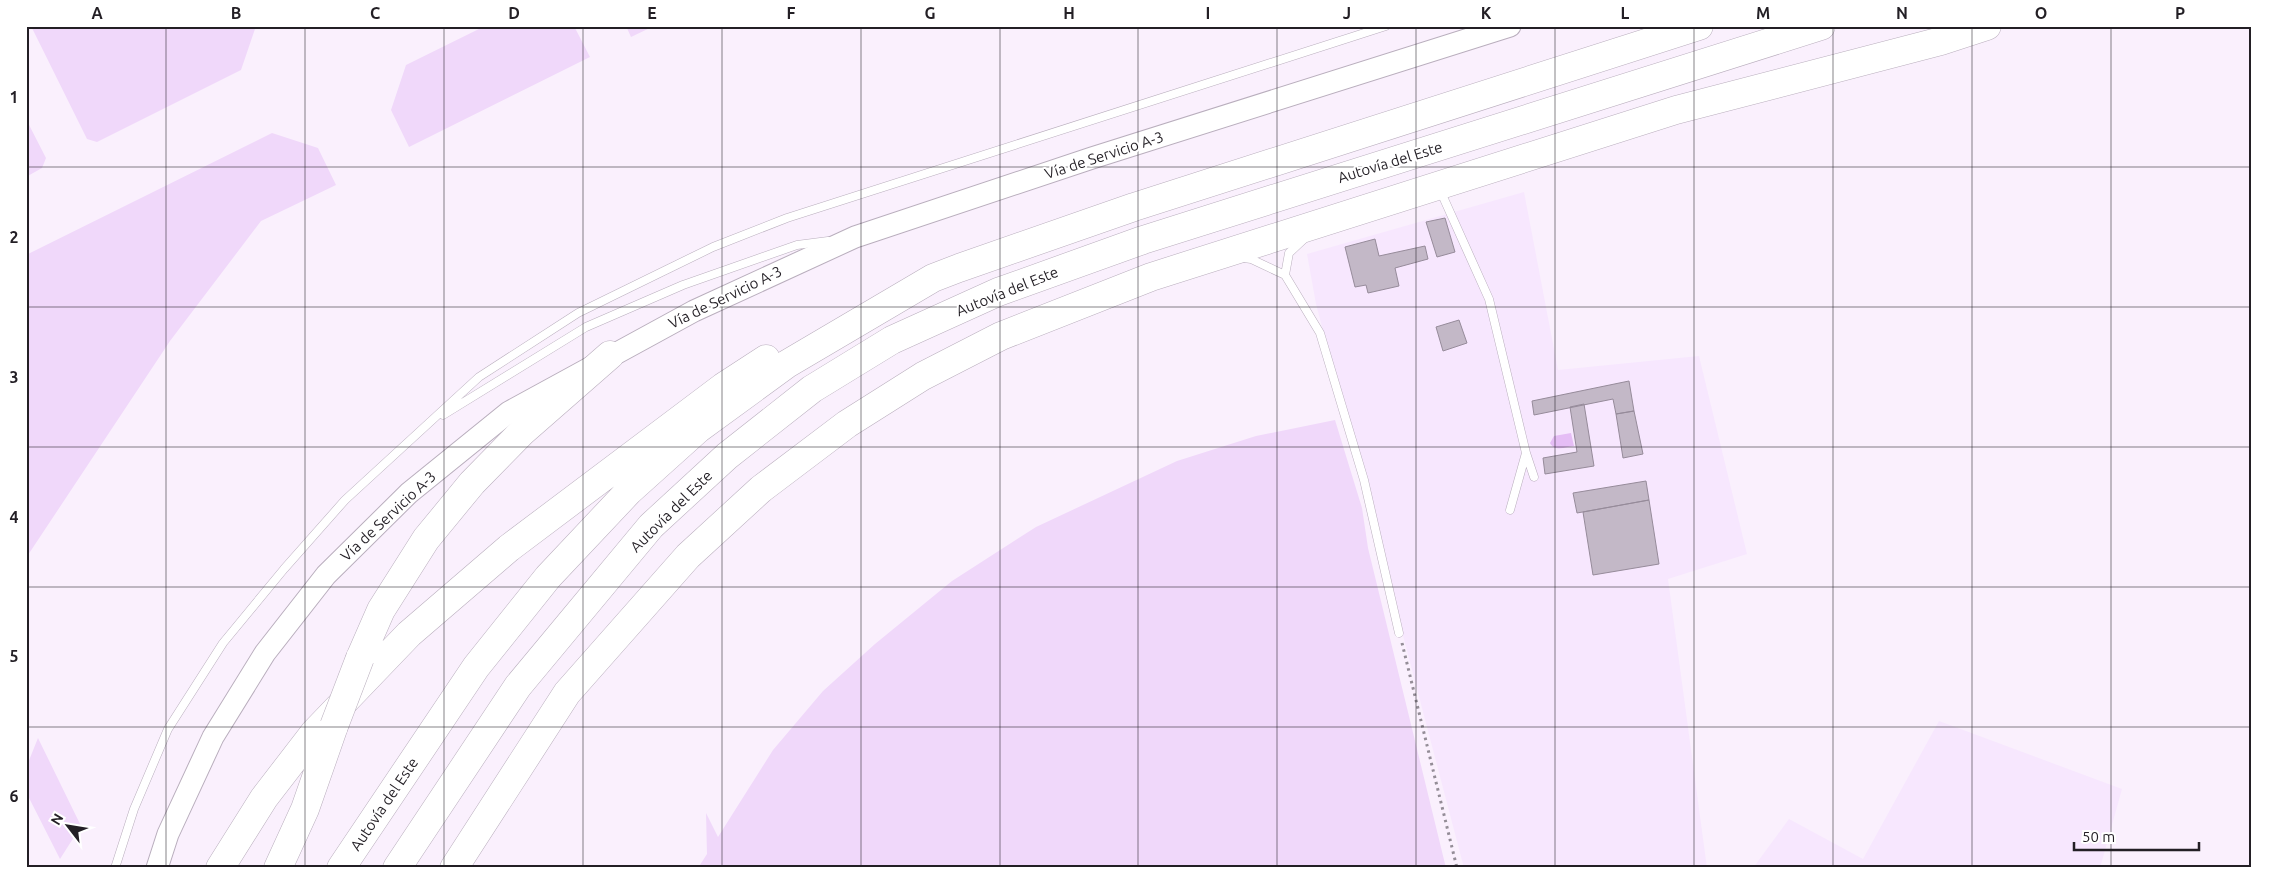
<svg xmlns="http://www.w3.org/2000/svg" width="2277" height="894" viewBox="0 0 2277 894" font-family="Ubuntu,sans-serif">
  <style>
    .built { fill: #f7e7fe }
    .green { fill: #f0d8fa }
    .water { fill: #e5bdf5 }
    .building { fill: #c3b8c7; stroke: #968b9a }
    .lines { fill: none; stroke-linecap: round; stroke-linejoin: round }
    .service-casing { stroke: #b9aebd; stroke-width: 9 }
    .secondary-casing { stroke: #b9aebd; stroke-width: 23 }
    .motorway-casing { stroke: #b9aebd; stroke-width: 29 }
    .path { stroke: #948d97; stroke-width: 3; stroke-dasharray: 2.5 4; stroke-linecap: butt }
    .service { stroke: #fff; stroke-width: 8 }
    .secondary { stroke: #fff; stroke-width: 21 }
    .motorway { stroke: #fff; stroke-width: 28 }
    .motorway-bridge-casing { stroke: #b9aebd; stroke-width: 29; stroke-linecap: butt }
    .motorway-bridge { stroke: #fff; stroke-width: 28 }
    .grid { fill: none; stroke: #231f25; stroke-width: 1; stroke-opacity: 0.55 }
    .labels { text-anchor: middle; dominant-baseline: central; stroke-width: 4; stroke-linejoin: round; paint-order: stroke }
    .street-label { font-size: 15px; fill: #231f25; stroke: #fff }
    .neatline { fill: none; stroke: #231f25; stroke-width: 2 }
    .grid-label { font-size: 16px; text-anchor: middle; font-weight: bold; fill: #231f25 }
  </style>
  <rect width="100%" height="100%" fill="#faf0fd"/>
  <path class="built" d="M1524,192L1558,370L1699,356L1747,554L1668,579L1707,868H1464L1316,304L1307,254Z
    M1939,721L2122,789L2100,868H1753L1789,819L1863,859Z"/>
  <path class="green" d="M31,26H256L241,70L97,142L87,139Z
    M485,26H574L590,57L409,147L391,110L406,65Z
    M626,26H654L631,37Z
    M26,119L46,158L42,168L26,177Z
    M272,133L318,148L336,185L261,221L170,341L26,558V255Z
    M1335,420L1362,508L1368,548L1446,868H698L707,854L706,813L718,837L773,750L823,691L875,644L952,581L1036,527L1177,461L1256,436Z
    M38,738L81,826L60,859L26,792V768Z"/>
  <path class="water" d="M1571,433L1574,446C1565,447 1555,452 1550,443L1554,436Z"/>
  <path class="building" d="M1445,218L1455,252L1437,257L1426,222Z
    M1375,239L1379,256L1425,246L1428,259L1395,268L1399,286L1368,293L1366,285L1355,287L1345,247Z
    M1459,320L1467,343L1443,351L1436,327Z
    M1629,381L1634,411L1616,414L1613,399L1534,415L1532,401Z
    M1584,404L1594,466L1545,474L1543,458L1577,452L1570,407Z
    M1634,411L1643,454L1623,458L1616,414Z
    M1646,481L1649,500L1577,513L1573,493Z
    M1649,500L1659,564L1593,575L1583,512Z"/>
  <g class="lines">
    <g class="service-casing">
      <path id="service" d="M1440,190L1489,299L1526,453L1510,510
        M1244,258L1251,259L1285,275L1320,333L1364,480L1399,633
        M1285,275L1289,253L1304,239
        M443,415L586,327L683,285L797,245L828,241
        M1526,453L1534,477
        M115,868L134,809L168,729L223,643L284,569L345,500L479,377L578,313L713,247L787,218L1386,26"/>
    </g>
    <g class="secondary-casing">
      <path id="secondary" d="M157,868L168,834L213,737L265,653L326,575L409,493L509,412L694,311L855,237L1092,158L1510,26"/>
    </g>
    <g class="motorway-casing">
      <path id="motorway" d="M360,658L381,610L426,539L472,483L522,432L610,355
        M220,868L264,798L314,733L409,634L509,548L723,387L766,359
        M278,868L305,809L334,726
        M341,868L476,667L548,577L629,491L698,429L787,364L933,278L959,268L1134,207L1699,26
        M397,868L518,686L651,526L727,456L812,389L892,340L998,292L1143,240L1821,26
        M454,868L567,693L688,556L761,489L847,424L923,376L1001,336L1151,277L1676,110L1941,41L1987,26"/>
    </g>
    <path class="path" d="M1402,643L1457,868"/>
    <use href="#service" class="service"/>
    <use href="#secondary" class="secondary"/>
    <use href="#motorway" class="motorway"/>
    <g class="motorway-bridge-casing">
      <path id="motorway-bridge" d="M334,726L360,658"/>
    </g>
    <use href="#motorway-bridge" class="motorway-bridge"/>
  </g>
  <path class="grid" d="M166,26V868M305,26V868M444,26V868M583,26V868M722,26V868M861,26V868M1000,26V868M1138,26V868M1277,26V868M1416,26V868M1555,26V868M1694,26V868M1833,26V868M1972,26V868M2111,26V868M26,167H2251M26,307H2251M26,447H2251M26,587H2251M26,727H2251"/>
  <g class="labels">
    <g class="street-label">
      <text transform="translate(1104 155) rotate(-18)">Vía de Servicio A-3</text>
      <text transform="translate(1390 162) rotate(-17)">Autovía del Este</text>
      <text transform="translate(1007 291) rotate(-22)">Autovía del Este</text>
      <text transform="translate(725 297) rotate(-26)">Vía de Servicio A-3</text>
      <text transform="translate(671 511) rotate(-45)">Autovía del Este</text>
      <text transform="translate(388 516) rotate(-43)">Vía de Servicio A-3</text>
      <text transform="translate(384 804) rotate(-56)">Autovía del Este</text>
    </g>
  </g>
  <rect width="2277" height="894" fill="none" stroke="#ffffff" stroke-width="55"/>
  <g transform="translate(68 826) rotate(301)" stroke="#ffffff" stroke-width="4" paint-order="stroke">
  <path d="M0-4L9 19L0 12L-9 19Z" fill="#231f25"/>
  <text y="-8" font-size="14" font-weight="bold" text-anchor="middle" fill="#231f25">N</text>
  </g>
  <path d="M2074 842v8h125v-8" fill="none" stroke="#231f25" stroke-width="2.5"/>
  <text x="2082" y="842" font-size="15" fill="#231f25" stroke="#ffffff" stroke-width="4" paint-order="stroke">50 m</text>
  <rect x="28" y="28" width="2222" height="838" class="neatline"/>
  <g class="grid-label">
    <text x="97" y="19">A</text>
    <text x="236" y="19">B</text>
    <text x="375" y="19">C</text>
    <text x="514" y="19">D</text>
    <text x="652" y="19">E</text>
    <text x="791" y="19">F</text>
    <text x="930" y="19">G</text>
    <text x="1069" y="19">H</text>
    <text x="1208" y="19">I</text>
    <text x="1347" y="19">J</text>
    <text x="1486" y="19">K</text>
    <text x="1625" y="19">L</text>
    <text x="1763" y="19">M</text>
    <text x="1902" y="19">N</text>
    <text x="2041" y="19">O</text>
    <text x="2180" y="19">P</text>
    <text x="14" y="103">1</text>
    <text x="14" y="243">2</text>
    <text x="14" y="383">3</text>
    <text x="14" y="523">4</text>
    <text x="14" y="662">5</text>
    <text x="14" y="802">6</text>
  </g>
</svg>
